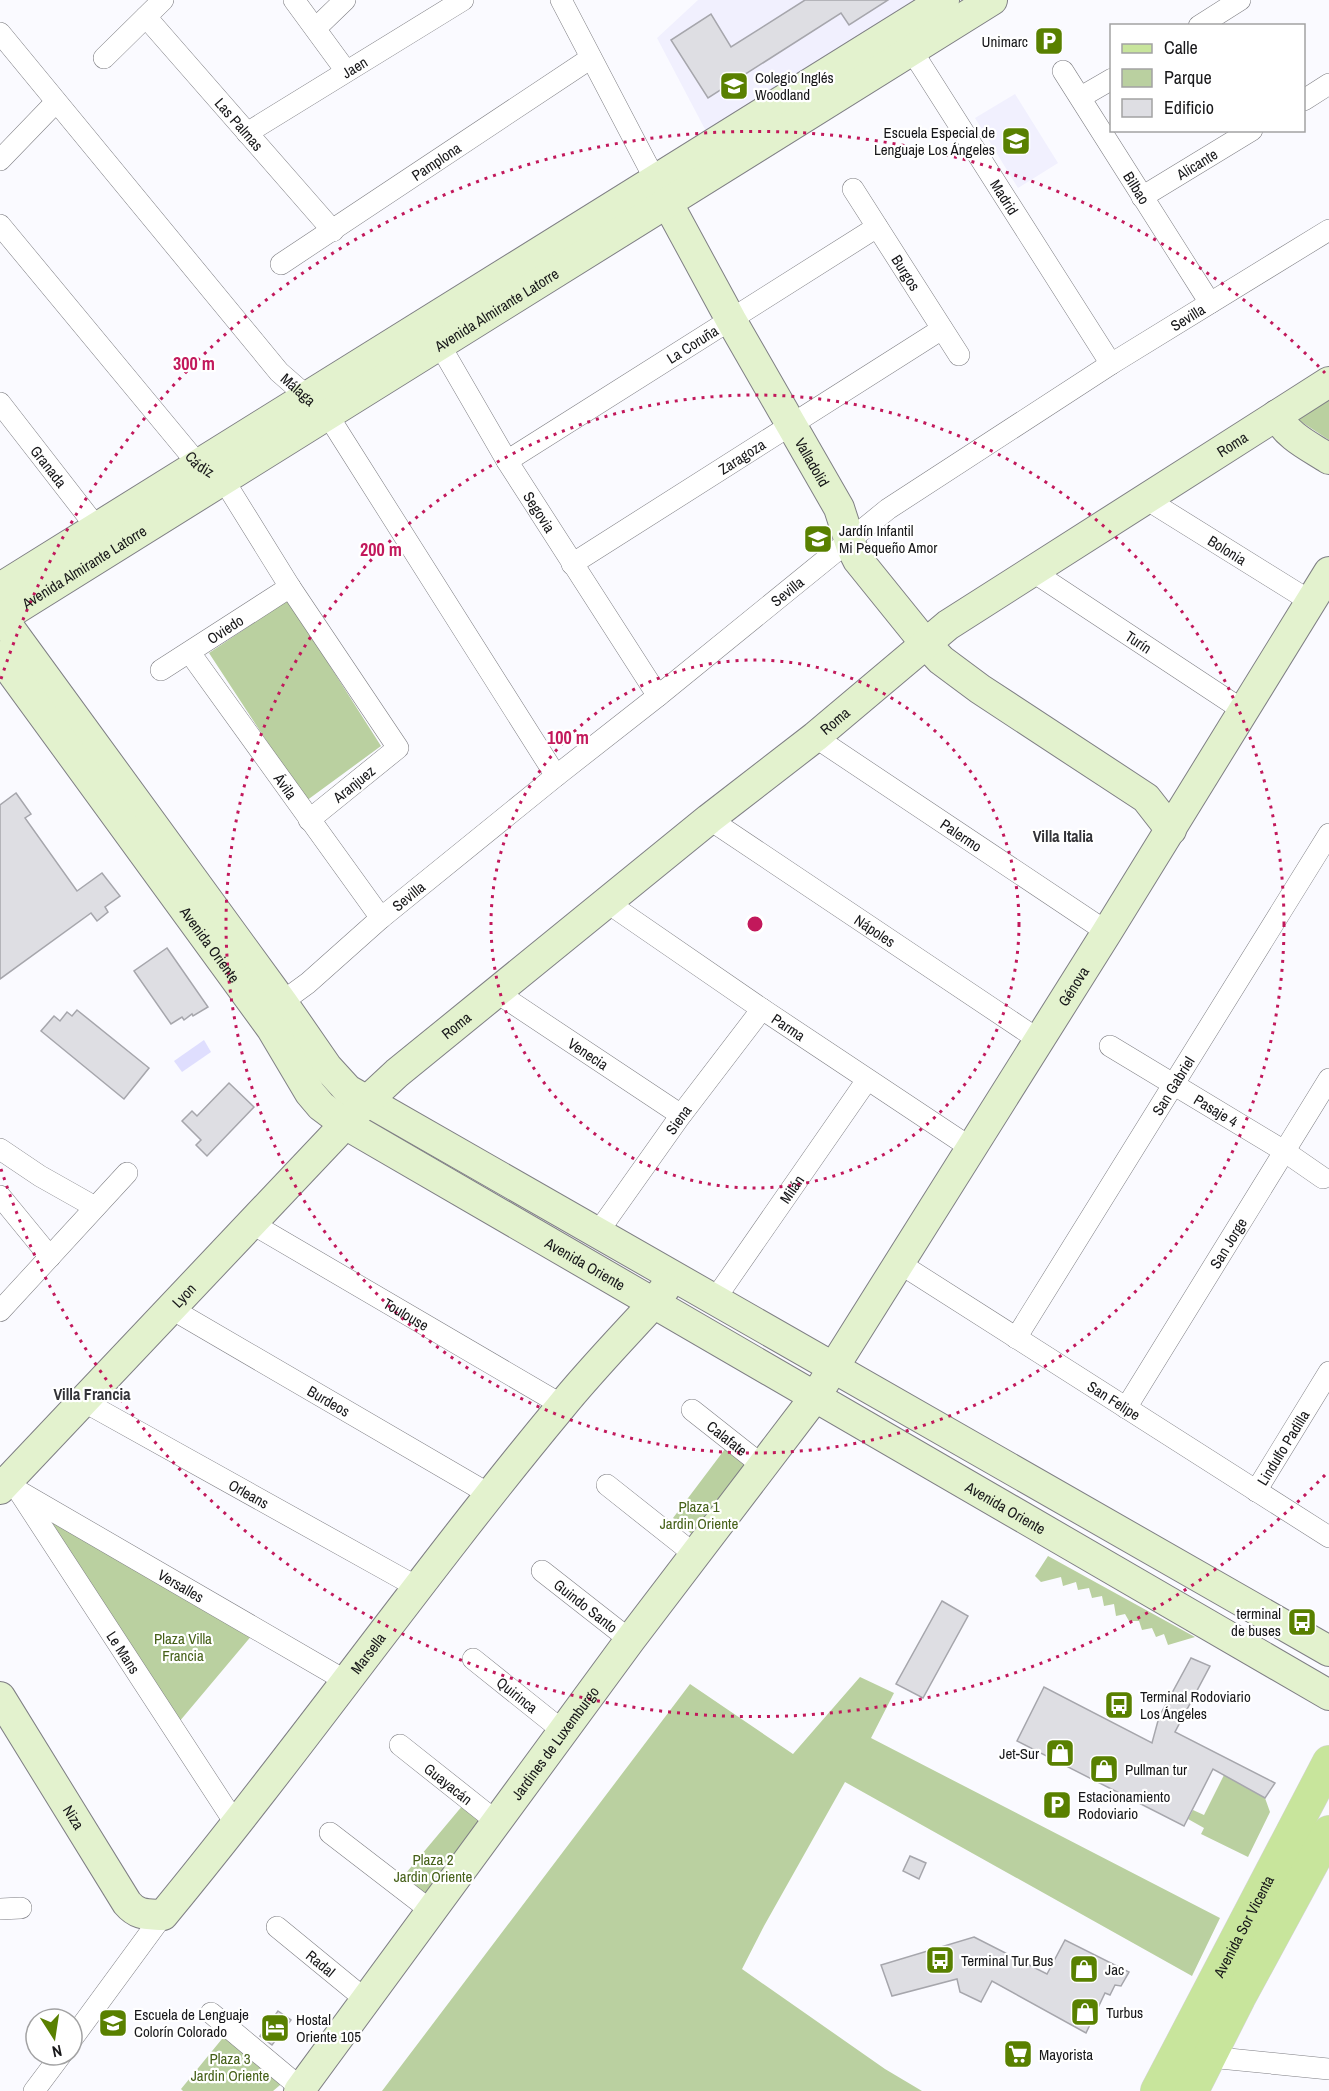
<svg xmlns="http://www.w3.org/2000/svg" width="1329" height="2091" viewBox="0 0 1329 2091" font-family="'Archivo Narrow',sans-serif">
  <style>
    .built { fill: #f1f0fe }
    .green { fill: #bad0a0 }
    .water { fill: #dfdefe }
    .building { fill: #dedee3; stroke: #a6a6ac; stroke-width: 1.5 }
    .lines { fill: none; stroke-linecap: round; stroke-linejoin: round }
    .street-casing { stroke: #7f7f84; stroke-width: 22 }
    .secondary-casing { stroke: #7f7f84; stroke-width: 32 }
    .primary-casing { stroke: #d5d5d6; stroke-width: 34 }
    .street { stroke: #fff; stroke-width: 21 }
    .secondary { stroke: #e3f2ce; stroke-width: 30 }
    .primary { stroke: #c8e59c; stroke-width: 33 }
    .ring { fill: none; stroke: #c2185b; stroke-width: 3; stroke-dasharray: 3 6 }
    .labels { text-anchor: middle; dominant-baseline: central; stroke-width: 4.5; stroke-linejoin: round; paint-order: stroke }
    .poi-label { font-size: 15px; fill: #171719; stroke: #fff; text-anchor: start }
    .street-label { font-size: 15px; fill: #171719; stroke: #fff }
    .park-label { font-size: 15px; fill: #456018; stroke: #fff }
    .neighbourhood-label { font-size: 16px; font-weight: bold; fill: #333338; stroke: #fff }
    .centre { fill: #c2185b; stroke: #fff; stroke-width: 3 }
    .ring-label { font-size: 18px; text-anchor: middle; font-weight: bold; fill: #c2185b; stroke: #fff; stroke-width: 4.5; stroke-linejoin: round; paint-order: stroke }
  </style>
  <rect width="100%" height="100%" fill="#fafaff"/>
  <path class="built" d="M698,0H925L708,135L657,38Z
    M1015,94L1058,163L1018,188L975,118Z"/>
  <path class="green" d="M1329,394V440L1294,417Z
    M288,600L381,746L306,801L209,653Z
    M728,1445L754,1467L702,1543L673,1518Z
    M42,1513L253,1634L179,1722Z
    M1048,1556L1195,1637L1168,1645L1164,1634L1156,1637L1152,1628L1142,1630L1139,1621H1129L1125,1614L1116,1616L1114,1604L1104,1606L1102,1596L1092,1598L1089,1588L1078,1590L1076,1582L1063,1586L1061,1577L1041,1582L1035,1576Z
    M860,1677L894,1693L871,1738L1220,1918L1192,1976L845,1782L764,1926L742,1969L885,2069L922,2091H382L690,1684L793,1754Z
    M1224,1775L1265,1798L1270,1812L1248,1857L1201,1834L1204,1828L1188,1819L1193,1810L1204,1815Z
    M463,1805L488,1826L430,1902L401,1879Z
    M226,2034L286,2080L273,2091H183L181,2089Z"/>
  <path class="water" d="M204,1040L211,1052L182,1072L174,1061Z"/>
  <path class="building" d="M805,0H888L849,25L841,13L708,98L671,40L711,14L731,47Z
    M16,793L31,814L25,818L77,891L102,873L120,896L105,907L108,912L97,921L91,913L0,979V805Z
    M167,948L208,1007L193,1016L192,1014L184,1020L182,1017L171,1024L134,971Z
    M77,1010L149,1068L124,1099L41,1031L54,1016L60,1021L67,1012L72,1016Z
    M229,1083L254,1107L207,1156L196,1145L201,1140L182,1121L192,1111L197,1116Z
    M942,1601L968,1616L923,1698L896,1684Z
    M1191,1658L1210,1666L1175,1732L1275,1783L1265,1798L1213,1769L1184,1826L1017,1741L1044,1687L1152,1743L1159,1717Z
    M910,1856L926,1863L919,1879L903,1871Z
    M974,1937L1047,1974L1065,1940L1129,1972L1121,1986L1115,1985L1110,1995L1105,1993L1086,2033L992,1981L981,2002L960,1992L957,1979L892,1996L881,1965Z
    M278,2011L291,2020L272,2045L260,2036Z"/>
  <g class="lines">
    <g class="street-casing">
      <g id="street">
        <path d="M294,0L346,71"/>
        <path d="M561,0L661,191"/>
        <path id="s1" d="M146,17L333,231"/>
        <path d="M1199,26L1240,0"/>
        <path d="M316,28L345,0"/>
        <path id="s2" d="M0,33L279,372L327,414L556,776"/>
        <path id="s3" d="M905,40L1111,364"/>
        <path d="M104,58L163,0"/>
        <path id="s4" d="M1063,71L1210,303"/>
        <path d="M1081,97L1112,79"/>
        <path d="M1304,100L1329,84"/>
        <path id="s5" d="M247,133L463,0"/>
        <path d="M0,160L56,102"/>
        <path id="s6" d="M853,189L959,355"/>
        <path id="s7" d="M1142,197L1252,130"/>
        <path id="s8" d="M0,225L198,464L223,479L290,587L398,748L309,820"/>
        <path id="s9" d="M281,264L591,58"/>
        <path id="s10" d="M434,335L507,461L658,696"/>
        <path id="s11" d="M0,403L97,528"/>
        <path id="s12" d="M507,461L877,227"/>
        <path id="s13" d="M1146,499L1310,601"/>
        <path id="s14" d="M572,564L942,329"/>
        <path id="s15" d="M1032,571L1244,711"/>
        <path id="s16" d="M190,653L381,918"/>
        <path id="s17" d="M161,670L290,587"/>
        <path id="s18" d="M815,737L1107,932"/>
        <path id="s19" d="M709,819L1039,1040"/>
        <path id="s20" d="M608,903L762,1009L971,1148"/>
        <path id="s21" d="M496,992L681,1115"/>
        <path id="s22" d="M282,1002L308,983L381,918L556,776L658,696L888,509L1111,364L1329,230"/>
        <path id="s23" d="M1110,1046L1284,1151L1323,1178"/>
        <path d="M0,1149L40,1176L95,1207"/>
        <path d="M0,1196L50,1257"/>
        <path id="s24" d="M251,1223L562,1405"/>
        <path id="s25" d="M598,1232L681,1115L762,1009"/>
        <path id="s26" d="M899,1263L1329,1537"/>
        <path id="s27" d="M715,1299L867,1080"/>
        <path id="s28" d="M170,1308L489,1494"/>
        <path d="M0,1311L127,1173"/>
        <path id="s29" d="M1016,1338L1329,834"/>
        <path id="s30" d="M83,1401L417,1587"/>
        <path id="s31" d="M1126,1408L1329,1079"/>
        <path id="s32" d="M692,1410L763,1466"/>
        <path id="s33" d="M8,1481L18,1490L237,1826"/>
        <path d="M607,1485L694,1554"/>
        <path id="s34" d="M1256,1491L1329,1372"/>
        <path id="s35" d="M22,1493L346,1681"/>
        <path id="s36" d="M542,1571L630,1640"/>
        <path id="s37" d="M473,1659L563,1731"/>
        <path id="s38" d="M400,1745L497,1822"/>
        <path d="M330,1833L430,1910"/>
        <path d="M0,1909L21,1908"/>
        <path id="s39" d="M277,1927L366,2000"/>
        <path d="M211,2013L302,2089"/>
        <path d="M72,2039L163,1915"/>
        <path d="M1209,2057L1329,2069"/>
        <path d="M34,2091L61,2055"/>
      </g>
    </g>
    <g class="secondary-casing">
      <g id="secondary">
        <path id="s40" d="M667,202L731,320L839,508L852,548L858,560L925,643L941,660L980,689L1146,798L1171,830"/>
        <path d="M1277,415C1286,436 1311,447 1329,459"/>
        <path d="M0,588L944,0"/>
        <path d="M0,615L282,1002L327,1067L348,1090L1329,1651"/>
        <path id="s41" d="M0,619L992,0"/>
        <path id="s42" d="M0,656L272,1029L310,1093L321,1106L345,1124L1329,1695"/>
        <path id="s43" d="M0,1489L368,1100L397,1073L709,819L815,737L948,625L1329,382"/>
        <path id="s44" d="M0,1697L127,1903C138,1916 147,1914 163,1915C300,1749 423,1573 560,1408C589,1372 622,1338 654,1303L665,1288"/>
        <path id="s45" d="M299,2091L630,1640L815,1397L1107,932L1329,572"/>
      </g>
    </g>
    <g class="primary-casing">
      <g id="primary">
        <path id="s46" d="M1157,2091L1329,1762"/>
        <path d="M1192,2091L1239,1998L1329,1832"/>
      </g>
    </g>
    <use href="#street" class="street"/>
    <use href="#secondary" class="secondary"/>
    <use href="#primary" class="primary"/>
  </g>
  <g class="ring">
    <circle cx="755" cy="924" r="264"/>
    <circle cx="755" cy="924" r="529"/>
    <path d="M1325 1475A793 793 0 0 1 1 1169M1 679A793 793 0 0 1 1325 373"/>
  </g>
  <defs>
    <g id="parking-square" transform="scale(1.5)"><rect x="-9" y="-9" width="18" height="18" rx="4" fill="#598000" stroke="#fff"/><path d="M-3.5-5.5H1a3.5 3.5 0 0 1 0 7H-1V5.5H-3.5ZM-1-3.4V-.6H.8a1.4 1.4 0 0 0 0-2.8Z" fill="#fff"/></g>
    <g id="school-square" transform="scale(1.5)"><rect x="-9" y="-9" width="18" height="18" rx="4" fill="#598000" stroke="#fff"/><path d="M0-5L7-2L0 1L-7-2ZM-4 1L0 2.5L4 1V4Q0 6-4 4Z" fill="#fff"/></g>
    <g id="bus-square" transform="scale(1.5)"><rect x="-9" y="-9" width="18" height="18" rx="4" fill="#598000" stroke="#fff"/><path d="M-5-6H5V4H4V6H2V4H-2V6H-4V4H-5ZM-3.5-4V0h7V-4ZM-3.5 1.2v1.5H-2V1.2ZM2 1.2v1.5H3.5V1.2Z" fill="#fff"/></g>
    <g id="shop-square" transform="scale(1.5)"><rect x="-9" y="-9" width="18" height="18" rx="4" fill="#598000" stroke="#fff"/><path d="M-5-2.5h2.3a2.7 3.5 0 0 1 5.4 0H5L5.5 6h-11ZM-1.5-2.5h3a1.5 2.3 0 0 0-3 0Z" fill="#fff"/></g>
    <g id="hotel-square" transform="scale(1.5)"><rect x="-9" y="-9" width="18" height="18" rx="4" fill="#598000" stroke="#fff"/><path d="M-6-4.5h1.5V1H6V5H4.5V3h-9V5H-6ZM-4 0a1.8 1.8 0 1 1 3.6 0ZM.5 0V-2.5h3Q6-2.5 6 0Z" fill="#fff"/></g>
    <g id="supermarket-square" transform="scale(1.5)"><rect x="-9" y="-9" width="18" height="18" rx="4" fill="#598000" stroke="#fff"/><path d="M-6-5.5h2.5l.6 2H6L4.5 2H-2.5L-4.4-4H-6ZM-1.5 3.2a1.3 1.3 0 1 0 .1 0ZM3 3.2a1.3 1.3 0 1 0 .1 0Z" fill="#fff"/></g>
  </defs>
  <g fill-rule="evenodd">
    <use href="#parking-square" x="1049" y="41"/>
    <use href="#school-square" x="734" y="86"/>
    <use href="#school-square" x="1016" y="141"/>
    <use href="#school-square" x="818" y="539"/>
    <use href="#bus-square" x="1302" y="1622"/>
    <use href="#bus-square" x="1119" y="1705"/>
    <use href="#shop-square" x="1060" y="1753"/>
    <use href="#shop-square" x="1104" y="1769"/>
    <use href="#parking-square" x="1057" y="1805"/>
    <use href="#bus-square" x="940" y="1960"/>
    <use href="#shop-square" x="1084" y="1969"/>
    <use href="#shop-square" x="1085" y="2012"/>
    <use href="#school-square" x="113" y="2023"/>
    <use href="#hotel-square" x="275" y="2028"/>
    <use href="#supermarket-square" x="1018" y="2054"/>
  </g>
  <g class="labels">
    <g class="poi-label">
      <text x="1028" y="41" text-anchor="end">Unimarc</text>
      <text x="755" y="77">Colegio Inglés<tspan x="755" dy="17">Woodland</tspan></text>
      <text x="995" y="132" text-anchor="end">Escuela Especial de<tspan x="995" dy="17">Lenguaje Los Ángeles</tspan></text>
      <text x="839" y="530">Jardín Infantil<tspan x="839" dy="17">Mi Pequeño Amor</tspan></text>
      <text x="1281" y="1613" text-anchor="end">terminal<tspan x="1281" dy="17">de buses</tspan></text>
      <text x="1140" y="1696">Terminal Rodoviario<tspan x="1140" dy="17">Los Ángeles</tspan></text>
      <text x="1039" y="1753" text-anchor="end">Jet-Sur</text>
      <text x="1125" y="1769">Pullman tur</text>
      <text x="1078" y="1796">Estacionamiento<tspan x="1078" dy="17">Rodoviario</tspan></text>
      <text x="961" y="1960">Terminal Tur Bus</text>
      <text x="1105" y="1969">Jac</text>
      <text x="1106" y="2012">Turbus</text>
      <text x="134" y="2014">Escuela de Lenguaje<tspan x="134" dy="17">Colorín Colorado</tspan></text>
      <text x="296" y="2019">Hostal<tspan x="296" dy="17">Oriente 105</tspan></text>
      <text x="1039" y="2054">Mayorista</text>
    </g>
    <g class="street-label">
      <text stroke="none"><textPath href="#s5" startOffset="126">Jaen</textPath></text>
      <text stroke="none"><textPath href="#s1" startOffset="142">Las Palmas</textPath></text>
      <text stroke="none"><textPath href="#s9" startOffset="186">Pamplona</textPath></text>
      <text stroke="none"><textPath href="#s7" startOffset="64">Alicante</textPath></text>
      <text stroke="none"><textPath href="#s4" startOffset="138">Bilbao</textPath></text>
      <text stroke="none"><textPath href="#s3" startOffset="186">Madrid</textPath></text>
      <text stroke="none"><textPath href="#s6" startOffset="99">Burgos</textPath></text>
      <text stroke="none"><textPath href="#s41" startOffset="585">Avenida Almirante Latorre</textPath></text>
      <text stroke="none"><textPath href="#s22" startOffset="1137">Sevilla</textPath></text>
      <text stroke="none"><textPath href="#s12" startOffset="219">La Coruña</textPath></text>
      <text stroke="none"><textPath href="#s2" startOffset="465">Málaga</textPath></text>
      <text stroke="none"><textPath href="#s43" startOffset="1622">Roma</textPath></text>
      <text stroke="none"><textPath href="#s14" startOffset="201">Zaragoza</textPath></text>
      <text stroke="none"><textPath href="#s8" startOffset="312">Cádiz</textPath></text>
      <text stroke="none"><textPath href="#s40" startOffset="298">Valladolid</textPath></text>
      <text stroke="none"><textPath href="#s11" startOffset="80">Granada</textPath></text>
      <text stroke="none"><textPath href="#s10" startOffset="206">Segovia</textPath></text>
      <text stroke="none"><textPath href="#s13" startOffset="96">Bolonia</textPath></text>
      <text stroke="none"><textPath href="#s41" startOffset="99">Avenida Almirante Latorre</textPath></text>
      <text stroke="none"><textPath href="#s22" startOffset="651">Sevilla</textPath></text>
      <text stroke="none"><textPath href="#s17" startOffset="76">Oviedo</textPath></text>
      <text stroke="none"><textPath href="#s15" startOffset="128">Turín</textPath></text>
      <text stroke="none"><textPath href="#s43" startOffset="1137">Roma</textPath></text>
      <text transform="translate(354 784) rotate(-39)">Aranjuez</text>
      <text stroke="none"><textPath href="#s16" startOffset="164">Ávila</textPath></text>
      <text stroke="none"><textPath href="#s18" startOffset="176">Palermo</textPath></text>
      <text stroke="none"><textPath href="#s22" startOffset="165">Sevilla</textPath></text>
      <text stroke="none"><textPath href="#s19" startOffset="200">Nápoles</textPath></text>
      <text stroke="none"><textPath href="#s42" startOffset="357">Avenida Oriente</textPath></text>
      <text stroke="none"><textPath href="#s45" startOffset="1350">Génova</textPath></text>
      <text stroke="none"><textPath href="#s43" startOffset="651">Roma</textPath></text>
      <text stroke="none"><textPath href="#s20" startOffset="219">Parma</textPath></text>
      <text stroke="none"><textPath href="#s21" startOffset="111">Venecia</textPath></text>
      <text stroke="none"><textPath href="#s29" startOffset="297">San Gabriel</textPath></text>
      <text stroke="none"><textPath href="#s23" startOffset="124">Pasaje 4</textPath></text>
      <text stroke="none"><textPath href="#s25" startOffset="138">Siena</textPath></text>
      <text stroke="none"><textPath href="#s27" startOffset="134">Milán</textPath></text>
      <text stroke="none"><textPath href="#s31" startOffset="194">San Jorge</textPath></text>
      <text stroke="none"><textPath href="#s42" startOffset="861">Avenida Oriente</textPath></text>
      <text stroke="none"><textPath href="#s43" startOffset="267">Lyon</textPath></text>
      <text stroke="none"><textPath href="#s24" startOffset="180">Toulouse</textPath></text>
      <text stroke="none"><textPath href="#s26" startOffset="255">San Felipe</textPath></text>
      <text stroke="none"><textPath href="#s28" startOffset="184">Burdeos</textPath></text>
      <text stroke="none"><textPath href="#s32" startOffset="45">Calafate</textPath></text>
      <text stroke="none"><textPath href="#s34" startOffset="51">Lindulfo Padilla</textPath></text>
      <text stroke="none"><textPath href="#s30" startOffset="190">Orleans</textPath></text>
      <text stroke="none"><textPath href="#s42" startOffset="1347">Avenida Oriente</textPath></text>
      <text stroke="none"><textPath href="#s35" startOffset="184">Versalles</textPath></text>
      <text stroke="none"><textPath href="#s36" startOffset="56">Guindo Santo</textPath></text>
      <text stroke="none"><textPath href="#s33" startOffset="207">Le Mans</textPath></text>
      <text stroke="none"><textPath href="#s44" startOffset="614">Marsella</textPath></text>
      <text stroke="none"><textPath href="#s37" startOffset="57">Quirinca</textPath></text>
      <text stroke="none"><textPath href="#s45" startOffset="432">Jardines de Luxemburgo</textPath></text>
      <text stroke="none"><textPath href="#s38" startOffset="62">Guayacán</textPath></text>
      <text stroke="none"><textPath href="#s44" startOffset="141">Niza</textPath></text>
      <text stroke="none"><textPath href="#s46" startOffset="186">Avenida Sor Vicenta</textPath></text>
      <text stroke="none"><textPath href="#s39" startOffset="57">Radal</textPath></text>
    </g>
    <g class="park-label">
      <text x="699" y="1506">Plaza 1<tspan x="699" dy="17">Jardin Oriente</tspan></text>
      <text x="183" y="1638">Plaza Villa<tspan x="183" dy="17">Francia</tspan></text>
      <text x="433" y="1859">Plaza 2<tspan x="433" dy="17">Jardin Oriente</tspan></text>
      <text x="230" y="2058">Plaza 3<tspan x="230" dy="17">Jardin Oriente</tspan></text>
    </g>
    <g class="neighbourhood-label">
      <text x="1063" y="836">Villa Italia</text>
      <text x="92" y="1394">Villa Francia</text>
    </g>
  </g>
  <circle cx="755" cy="924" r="9" class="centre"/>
  <g class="ring-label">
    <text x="194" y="370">300 m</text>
    <text x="381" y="556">200 m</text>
    <text x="568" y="744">100 m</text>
  </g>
  <rect x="1110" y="24" width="195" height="108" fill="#ffffff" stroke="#a2a2a3" stroke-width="1.5"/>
  <rect x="1122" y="44" width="30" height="9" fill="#c8e59c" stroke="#a2a2a3" stroke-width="1.5"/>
  <text x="1164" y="54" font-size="18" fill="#171719">Calle</text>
  <rect x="1122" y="69" width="30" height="18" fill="#bad0a0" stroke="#a2a2a3" stroke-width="1.5"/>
  <text x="1164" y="84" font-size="18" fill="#171719">Parque</text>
  <rect x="1122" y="99" width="30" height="18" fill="#dedee3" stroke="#a2a2a3" stroke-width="1.5"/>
  <text x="1164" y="114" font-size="18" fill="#171719">Edificio</text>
  <g transform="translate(54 2037) rotate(168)"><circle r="28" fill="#ffffff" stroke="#a2a2a3" stroke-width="1.5"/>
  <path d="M0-4.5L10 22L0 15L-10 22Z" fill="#598000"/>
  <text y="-9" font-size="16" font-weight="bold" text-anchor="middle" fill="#171719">N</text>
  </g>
</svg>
